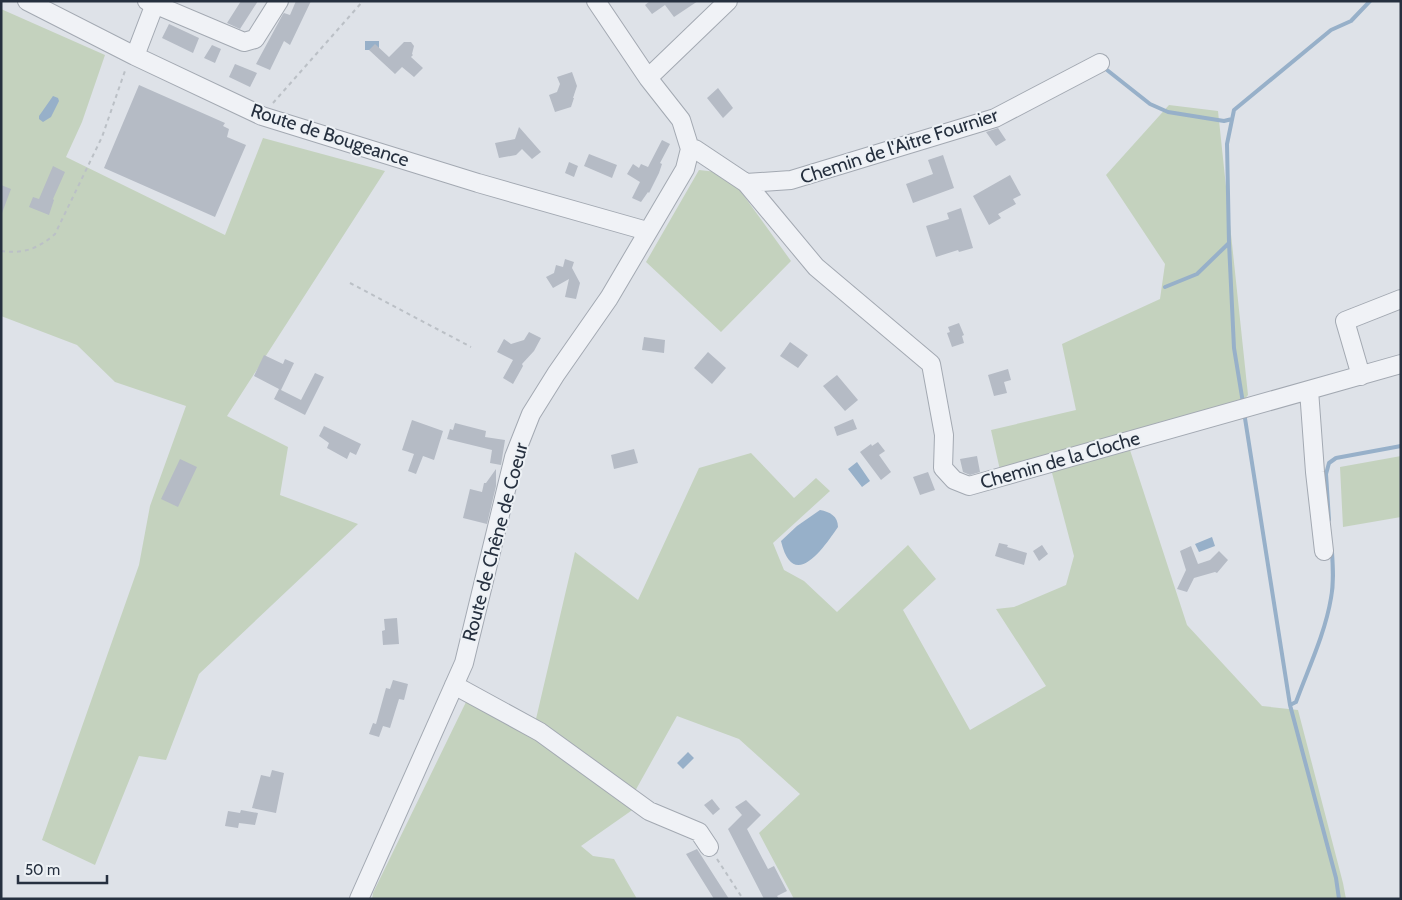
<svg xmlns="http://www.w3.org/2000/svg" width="1402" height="900" viewBox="0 0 1402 900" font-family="Cabin,sans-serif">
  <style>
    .green { fill: #c4d2be }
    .water { fill: #97b0c9 }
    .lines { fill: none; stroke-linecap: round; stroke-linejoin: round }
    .stream { stroke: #97b0c9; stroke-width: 4 }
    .building { fill: #b5bbc5 }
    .minor-casing { stroke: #a3a9b2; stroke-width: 20 }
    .path { stroke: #bbc0c6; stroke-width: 2; stroke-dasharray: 4 4; stroke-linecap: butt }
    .minor { stroke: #f0f2f6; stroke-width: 18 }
    .labels { text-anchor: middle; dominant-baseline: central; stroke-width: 4; stroke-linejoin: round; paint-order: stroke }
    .street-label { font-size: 19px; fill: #26303f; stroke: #edf1f5 }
  </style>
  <rect width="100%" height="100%" fill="#dee2e8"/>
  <path class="green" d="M1,9L105,55L82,122L66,157L225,235L263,138L385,171L227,416L288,447L280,495L358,524L199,674L166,760L139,756L95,865L42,840L139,565L150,506L186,406L115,382L77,345L1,316Z
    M1169,105L1218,111L1248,395L1233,413L1129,447L1187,625L1262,706L1298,710L1343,883L1346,899H794L759,833L800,794L739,739L677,716L634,793L648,799L581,846L593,856L614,859L637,899H372L373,893L466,702L532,736L575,552L638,600L699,468L751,453L794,498L816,478L830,491L773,543L784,570L804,581L837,612L908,545L936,579L903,610L970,730L1046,686L996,609L1014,607L1066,585L1074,556L1047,454L1000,470L991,430L1076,410L1062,344L1160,299L1165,264L1106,175Z
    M699,170L717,172L739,189L791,261L721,332L646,262Z
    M1401,456V517L1343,527L1340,467Z"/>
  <path class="water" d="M365,41H379V50H365Z
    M53,96L58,98L59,101L51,117L43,122L39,119V116Z
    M857,462L870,481L862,487L848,469Z
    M820,510C830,512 838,516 838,527C823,549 793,592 781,541L797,526Z
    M1212,537L1215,546L1199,552L1195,544Z
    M688,752L694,758L683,769L677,763Z"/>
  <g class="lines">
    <path class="stream" d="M1107,70L1150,104L1168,112L1224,121L1232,119
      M1229,243L1234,348L1243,403
      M1165,287L1197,274L1229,243L1227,144L1234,110L1331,30L1351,21L1370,1
      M1244,412L1290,705L1336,878L1339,899
      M1329,520L1326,474L1329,463L1336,458L1401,446
      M1290,705L1296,702C1308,669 1325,634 1331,598C1334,583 1333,568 1332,552"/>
  </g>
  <path class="building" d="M241,1H258L240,29L227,23Z
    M296,1H311L290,45L284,41L270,70L256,64L283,14L284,13L290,15Z
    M650,1H698L674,17L665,5L652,14L645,5Z
    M169,24L199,38L193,53L162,38Z
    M404,42H411L414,46L412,54L413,55L411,57L423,68L414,77L402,67L395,74L369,50L375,44L389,57Z
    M212,45L221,49L215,63L204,58Z
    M235,64L257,73L250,87L229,77Z
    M572,72L577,86L573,98H574L571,107L555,112L549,95L557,92L560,84L557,77Z
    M139,85L225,123L223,126L229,129L227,137L246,145L215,217L104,168Z
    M718,88L733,108L723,118L707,98Z
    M519,127L541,152L532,159L522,149L516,155L499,158L495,143L515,139Z
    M998,128L1006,140L996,146L986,132Z
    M662,140L670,144L660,163L662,164L659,173L649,193L648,192L641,202L632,198L640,182L627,174L633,164L639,168L641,164L648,167Z
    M589,154L617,165L612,178L584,166Z
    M943,155L954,188L913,203L906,184L933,174L928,160Z
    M569,162L578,166L574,177L565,173Z
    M53,166L65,172L53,199L54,200L49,215L29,207L33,197L39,199Z
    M1010,175L1021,195L1013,199L1016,204L998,214L1001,218L989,225L973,196Z
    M1,185L11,189L2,213H1Z
    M961,208L973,248L959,252L958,250L936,257L926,226L949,219L947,213Z
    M565,259L574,262L572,268L580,283L576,299L565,297L569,279L553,288L546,277L554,273L556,265L563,267Z
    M959,323L964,335L962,336L964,343L952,347L947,333L950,332L948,327Z
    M529,332L541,338L534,351L522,364L523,366L513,384L503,378L513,360L497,352L504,339L511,344L524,340Z
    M644,337L665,340L664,353L642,350Z
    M790,342L808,355L798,368L780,356Z
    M708,352L726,368L712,384L694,368Z
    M264,355L283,364L285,359L294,363L281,390L301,400L315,373L324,377L305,415L274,399L279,389L254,376Z
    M1008,369L1011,380L1004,382L1007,393L994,396L988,375Z
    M837,375L858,400L845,411L823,386Z
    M853,419L857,429L837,436L834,427Z
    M412,420L443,431L434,460L423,456L416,474L408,471L414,454L402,450Z
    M455,423L486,431L485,437L505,440L501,465L490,463L492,450L447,439L450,429L453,430Z
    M324,426L361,444L356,455L350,452L347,459L327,448L329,443L319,436Z
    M878,442L885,451L879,455L891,472L881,480L860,452L871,444L872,446Z
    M634,449L638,463L614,469L611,455Z
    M977,456L980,472L970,475L963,472L960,459Z
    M180,459L197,467L178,507L161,499Z
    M496,469V486L487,524L463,518L470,489L482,492L484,483H486Z
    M928,472L935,490L920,495L913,477Z
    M999,543L1008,545L1007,547L1027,553L1024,565L995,556Z
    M1042,545L1048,554L1039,561L1033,551Z
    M1191,546L1198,564L1210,560L1219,551L1228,560L1217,573L1215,572L1194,578L1187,592L1177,589L1186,570L1180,551Z
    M397,618L399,644L383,645L382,631L385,630L384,619Z
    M393,680L408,684L404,700L399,699L390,728L383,726L379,737L369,734L373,723L376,724L386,688L390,689Z
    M272,770L284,773L276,813L252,808L261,775L270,777Z
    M712,799L720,809L713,815L704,805Z
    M746,800L761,815L747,829L768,869L774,866L787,891L777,896L779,899H764L728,829L742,815L735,807Z
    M241,810L258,813L255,825L239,823L238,828L225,826L228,811L240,813Z
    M697,849L729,899H714L686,854Z"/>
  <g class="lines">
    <g class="minor-casing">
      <path id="minor" d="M27,1L135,56L262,116L478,183L647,231
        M147,1L244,42L255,39L279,1
        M596,1L648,78L681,120L690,149
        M135,56L156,1
        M648,78L728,1
        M690,149H695L746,183L816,267L931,364L944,435L943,468L954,480L969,486L1401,364
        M746,183L791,180L995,118L1100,63
        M1361,376L1345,321L1401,299
        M1309,390L1315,472L1324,551
        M454,685L540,732L649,811L699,832L709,847
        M359,899L464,663L514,457L531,414L556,374L609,298L685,169L690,149"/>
    </g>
    <path class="path" d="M273,103L363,1
      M1,251C23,254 38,249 55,234L102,137L126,68
      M350,283L471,347
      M717,859L743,899"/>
    <use href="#minor" class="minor"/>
  </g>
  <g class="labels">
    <g class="street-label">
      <text transform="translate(330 135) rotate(18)">Route de Bougeance</text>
      <text transform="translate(899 146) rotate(-18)">Chemin de l'Aitre Fournier</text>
      <text transform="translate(1060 460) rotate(-16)">Chemin de la Cloche</text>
      <text transform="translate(495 542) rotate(-75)">Route de Chêne de Coeur</text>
    </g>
  </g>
  <rect width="1402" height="900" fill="none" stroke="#26303f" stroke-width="5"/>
  <path d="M18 875v8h89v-8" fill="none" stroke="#26303f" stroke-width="2.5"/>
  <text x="25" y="875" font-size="15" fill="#26303f" stroke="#edf1f5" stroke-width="4" paint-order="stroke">50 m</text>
</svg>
